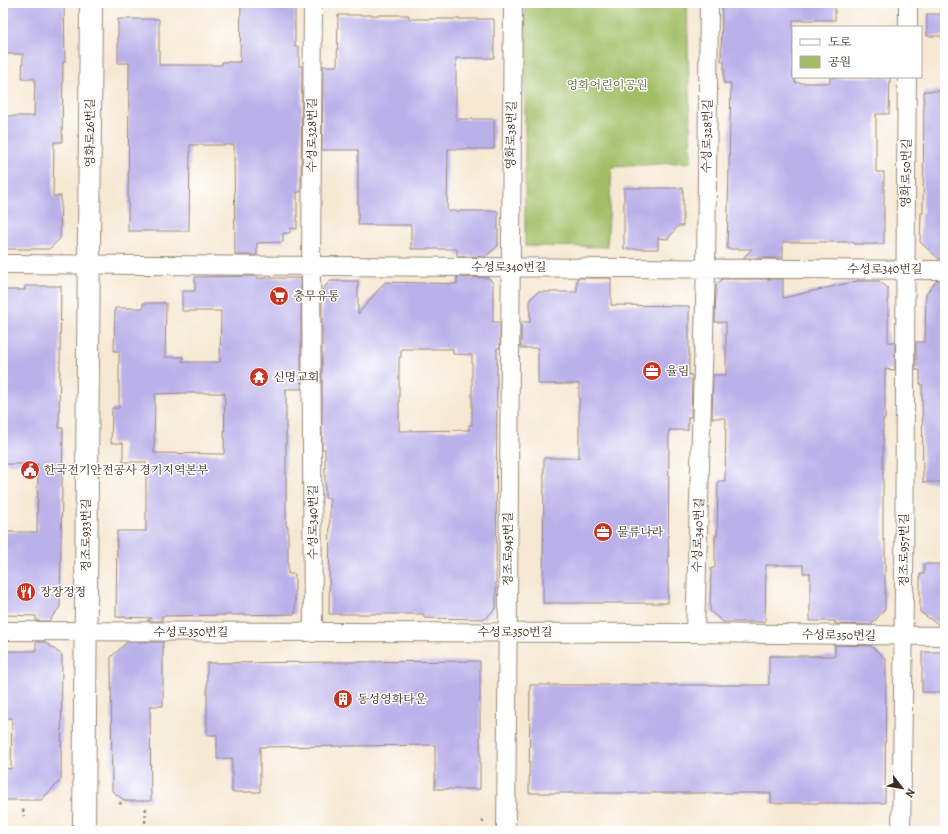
<svg xmlns="http://www.w3.org/2000/svg" width="948" height="834" viewBox="0 0 948 834" font-family="Alegreya,'Noto Serif KR',serif">
  <style>
    .green { fill: #a2bf67; stroke: #6e7442 }
    .building { fill: #bbb1ea; fill-rule: evenodd }
    .lines { fill: none; stroke-linecap: round; stroke-linejoin: round }
    .minor-casing { stroke: #988978; stroke-width: 20 }
    .tertiary-casing { stroke: #988978; stroke-width: 24 }
    .path { stroke: #988978; stroke-width: 2.5; stroke-dasharray: 3 3; stroke-linecap: butt }
    .minor { stroke: #fff; stroke-width: 18 }
    .tertiary { stroke: #fff; stroke-width: 22 }
    .labels { text-anchor: middle; dominant-baseline: central; stroke-width: 3; stroke-linejoin: round; paint-order: stroke }
    .park-label { font-size: 12px; fill: #5f5e38; stroke: #fff }
    .street-label { font-size: 12px; fill: #3b2a1e; stroke: #fff }
    .poi-label { font-size: 12px; fill: #3b2a1e; stroke: #fff; text-anchor: start }
  </style>
  <rect width="100%" height="100%" fill="#fff"/>
  <filter id="ink" filterUnits="userSpaceOnUse"><feTurbulence type="fractalNoise" baseFrequency=".025" numOctaves="2"/><feDisplacementMap in="SourceGraphic" scale="8" xChannelSelector="R" yChannelSelector="G"/><feConvolveMatrix kernelMatrix="1 2 1 2 8 2 1 2 1" color-interpolation-filters="sRGB"/></filter>
  <filter id="wash" filterUnits="userSpaceOnUse"><feTurbulence type="fractalNoise" baseFrequency=".012" numOctaves="4" result="noise"/><feDisplacementMap in="SourceGraphic" scale="16" xChannelSelector="R" yChannelSelector="G"/><feGaussianBlur stdDeviation="0.9" result="paint"/><feColorMatrix in="noise" values="0 0 0 0 0 0 0 0 0 0 0 0 0 0 0 0 0 1.4 0 .05"/><feComposite in="paint" operator="in"/></filter>
  <g filter="url(#wash)">
    <rect width="100%" height="100%" fill="#f6e8d3"/>
    <path class="green" d="M525,3H687L691,162L612,167L607,247L525,246Z"/>
    <g id="blocks">
      <path class="building" d="M3,3H64L65,62H63L62,142H54L53,196H61L60,239L49,249H3V116H34L35,79H22L23,54H3Z
        M241,3H295V47H299V66H302L301,192H297V229L290,228V233H283V242L257,243V255H235L234,145H190L189,231H128L129,63H118V19H159V65H222V62H240Z
        M722,3H835V20H793V77H795V83H830V77H890L889,114H876V172H884V244H854V242H783V258H743L752,249H727L731,83H724V61H721Z
        M927,14H945V36H927Z
        M338,15H409V19H494V58H456V119H494V149H448L447,211H498V246L485,257L457,256V249H411V225H358V150H322L323,66H337Z
        M924,91H945V260L939,259L920,242L921,213H923Z
        M624,188H683V226H678L668,239L658,238V249H624Z
        M257,276V278H301V389H286V526H288V574H295V614L162,616V621H147L151,618L116,617L117,531H146V462H123V443H111L112,408H119V351H114L115,308H143V303H166L165,357H183V362H220L221,311H182V291H195V277ZM183,393H225L224,454L154,453L155,394Z
        M457,277L489,278L493,283V322H500V348H497L496,608L485,619L424,618V614H329L330,498H325V449H322V290L330,281H358V314L385,282L457,284ZM401,349H453V354L472,355V425H469V430L399,431V357H401Z
        M577,278H611V305L689,306V375H692L691,417H688V430H669L668,603H543L544,458H579V384H538V348H521V322H530V299L538,292H577Z
        M722,279H783V298L857,281H879L888,288V342H895V370L885,369V419H883V540H885V609L871,625L835,624V621H810V573H803V565H766L765,622H723L710,611L711,568H715V536H717L718,481H725L726,418H712L713,375H726V322H715L716,286Z
        M937,280H945V482H923L922,384H920V370H916V342H925L926,294Z
        M25,286H61L59,428H63L60,607L49,621H36V616L3,615V532H37L38,464H3V290H25Z
        M924,564H945V626L939,625L920,612V574H924Z
        M36,642H45L62,655L61,780L41,800H3V768L11,769L12,718H3V651H36Z
        M127,642H163V706H150L151,801H125L112,791L111,657Z
        M835,645L871,646L886,659L885,803H771V793H529L530,685H769V656H835Z
        M922,652H945V692H922Z
        M480,661V789H435V745L260,747V792H232V758L217,759V735H207V663Z"/>
    </g>
  </g>
  <g filter="url(#ink)">
    <use href="#blocks" fill-opacity="0" stroke="#988978" stroke-width="1"/>
    <g class="lines">
      <g class="minor-casing">
        <path id="minor" d="M313,3L311,266L313,633
          M908,27V3
          M3,264L945,270
          M3,631L695,633L945,636
          M695,633L706,268L709,3
          M506,831L513,3
          M901,831C906,580 904,328 907,77"/>
      </g>
      <g class="tertiary-casing">
        <path id="tertiary" d="M84,831L91,3"/>
      </g>
      <path class="path" d="M119,804L123,802
        M23,809L24,816
        M145,823L146,808
        M483,823V818"/>
      <use href="#minor" class="minor"/>
      <use href="#tertiary" class="tertiary"/>
    </g>
  </g>
  <defs>
    <g id="supermarket-disc" transform="scale(1)"><circle r="9.5" fill="#c8321e" stroke="#fff"/><path d="M-6-5.5h2.5l.6 2H6L4.5 2H-2.5L-4.4-4H-6ZM-1.5 3.2a1.3 1.3 0 1 0 .1 0ZM3 3.2a1.3 1.3 0 1 0 .1 0Z" fill="#fff"/></g>
    <g id="office-disc" transform="scale(1)"><circle r="9.5" fill="#c8321e" stroke="#fff"/><path d="M-6-3h4V-5.5h4V-3h4V5H-6ZM-1-4.5V-3h2v-1.5ZM-6 0V1H6V0Z" fill="#fff"/></g>
    <g id="temple-disc" transform="scale(1)"><circle r="9.5" fill="#c8321e" stroke="#fff"/><path d="M0-6L5-2H3V0L6.5 2.5H4V6H1.5V3h-3V6H-4V2.5H-6.5L-3 0V-2H-5Z" fill="#fff"/></g>
    <g id="civic-disc" transform="scale(1)"><circle r="9.5" fill="#c8321e" stroke="#fff"/><path d="M-.6-6.5H3V-4.5H.6V-3L4-1V1h2V6H-6V1h2V-1L-.6-3ZM-1.2 2.5V6h2.4V2.5Z" fill="#fff"/></g>
    <g id="restaurant-disc" transform="scale(1)"><circle r="9.5" fill="#c8321e" stroke="#fff"/><path d="M-5-6h1v4h1v-4h1v4h1v-4h1v5L-1.5 .5V6h-2V.5L-5-1ZM5-6V6H3V1.5H1.5Q1.5-4 5-6Z" fill="#fff"/></g>
    <g id="building-disc" transform="scale(1)"><circle r="9.5" fill="#c8321e" stroke="#fff"/><path d="M-4-6H4V6H1V3H-1V6H-4ZM-2.5-4.3h1.7v1.8h-1.7ZM.8-4.3h1.7v1.8H.8ZM-2.5-1h1.7V.8h-1.7ZM.8-1h1.7V.8H.8Z" fill="#fff"/></g>
  </defs>
  <g fill-rule="evenodd">
    <use href="#supermarket-disc" x="279" y="296"/>
    <use href="#office-disc" x="652" y="371"/>
    <use href="#temple-disc" x="259" y="377"/>
    <use href="#civic-disc" x="30" y="470"/>
    <use href="#office-disc" x="603" y="532"/>
    <use href="#restaurant-disc" x="26" y="592"/>
    <use href="#building-disc" x="343" y="699"/>
  </g>
  <g class="labels">
    <g class="park-label">
      <text x="607" y="85">영화어린이공원</text>
    </g>
    <g class="street-label">
      <text transform="translate(90 133) rotate(-90)">영화로26번길</text>
      <text transform="translate(312 135) rotate(-90)">수성로328번길</text>
      <text transform="translate(511 135) rotate(-89)">영화로38번길</text>
      <text transform="translate(707 136) rotate(-89)">수성로328번길</text>
      <text transform="translate(906 173) rotate(-89)">영화로50번길</text>
      <text x="509" y="267">수성로340번길</text>
      <text x="885" y="269">수성로340번길</text>
      <text transform="translate(313 522) rotate(-90)">수성로340번길</text>
      <text transform="translate(86 535) rotate(-90)">정조로933번길</text>
      <text transform="translate(698 535) rotate(-88)">수성로340번길</text>
      <text transform="translate(508 549) rotate(-90)">정조로945번길</text>
      <text transform="translate(904 550) rotate(-90)">정조로957번길</text>
      <text x="191" y="632">수성로350번길</text>
      <text x="515" y="632">수성로350번길</text>
      <text transform="translate(839 635) rotate(1)">수성로350번길</text>
    </g>
    <g class="poi-label">
      <text x="293" y="296">충무유통</text>
      <text x="666" y="371">율림</text>
      <text x="273" y="377">신명교회</text>
      <text x="44" y="470">한국전기안전공사 경기지역본부</text>
      <text x="617" y="532">물류나라</text>
      <text x="40" y="592">장장정정</text>
      <text x="357" y="699">동성영화타운</text>
    </g>
  </g>
  <rect width="948" height="834" fill="none" stroke="#fff" stroke-width="16"/>
  <rect x="792" y="26" width="130" height="52" fill="#ffffff" stroke="#b1aaa5"/>
  <rect x="800" y="39" width="20" height="6" fill="#ffffff" stroke="#b1aaa5"/>
  <text x="828" y="46" font-size="12" fill="#3b2a1e">도로</text>
  <rect x="800" y="56" width="20" height="12" fill="#a2bf67" stroke="#b1aaa5"/>
  <text x="828" y="66" font-size="12" fill="#3b2a1e">공원</text>
  <g transform="translate(902 788) rotate(121)" stroke="#ffffff" stroke-width="3" paint-order="stroke">
  <path d="M0-3L7 15L0 10L-7 15Z" fill="#3b2a1e"/>
  <text y="-6" font-size="11" font-weight="bold" text-anchor="middle" fill="#3b2a1e">N</text>
  </g>
</svg>
